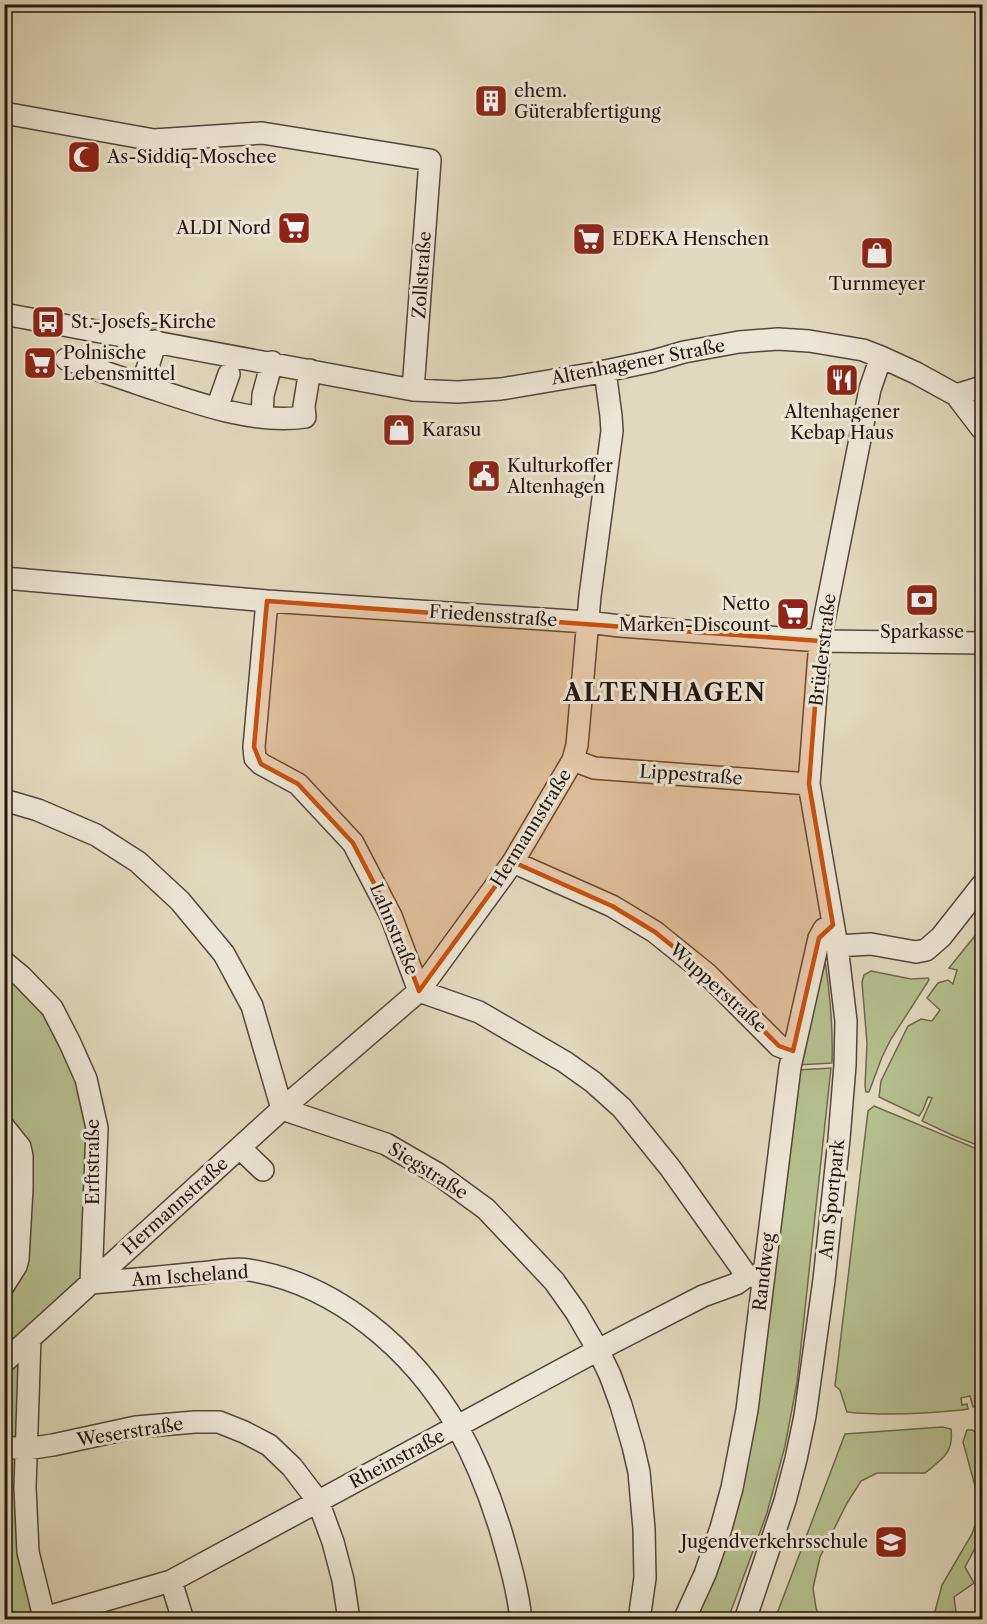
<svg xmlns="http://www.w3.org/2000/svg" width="987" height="1624" viewBox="0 0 987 1624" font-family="'Libre Caslon Text',serif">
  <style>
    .green { fill: #b5bf8f; stroke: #6c6a4e; stroke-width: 1.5 }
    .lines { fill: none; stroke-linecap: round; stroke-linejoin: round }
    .minor-casing { stroke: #53473a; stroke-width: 24 }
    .minor { stroke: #ece6d4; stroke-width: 21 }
    .marked { fill: #cb4f0c; fill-opacity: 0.2; stroke: #cb4f0c; stroke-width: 4.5; stroke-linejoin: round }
    .labels { text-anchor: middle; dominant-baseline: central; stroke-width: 6; stroke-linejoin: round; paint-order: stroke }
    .poi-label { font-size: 18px; fill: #24160e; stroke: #ece6d4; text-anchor: start }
    .street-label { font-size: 18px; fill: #24160e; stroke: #ece6d4 }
    .district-label { font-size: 24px; font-weight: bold; letter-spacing: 1.5px; fill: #24160e; stroke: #ece6d4 }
  </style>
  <rect width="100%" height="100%" fill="#e1d9bd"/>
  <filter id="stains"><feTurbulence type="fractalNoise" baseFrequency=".00333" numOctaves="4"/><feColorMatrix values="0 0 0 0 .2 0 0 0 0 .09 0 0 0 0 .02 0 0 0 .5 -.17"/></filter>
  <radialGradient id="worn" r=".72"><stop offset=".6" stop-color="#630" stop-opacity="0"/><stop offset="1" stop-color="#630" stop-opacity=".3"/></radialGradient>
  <path class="green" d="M127,318L167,325L166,329L156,332L147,330L127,323Z
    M982,927V1147L954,1136L922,1121L932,1098L928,1097L923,1110L919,1116L879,1097L881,1081L908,1026L921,1019L932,1021L940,1010L927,998L938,983L948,980L953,984L957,970L949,968Z
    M824,955C830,991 833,1027 832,1063L798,1065Z
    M4,962L22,977L86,1079L91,1283L30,1339L37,1619H5L4,1286L22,1188L5,1127Z
    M871,971L911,979L928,978L929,980L891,1039L882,1057L869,1092H866L865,1086L867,1043L862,982L864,975Z
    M831,1068L797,1383L785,1446L767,1513L728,1619L691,1620L716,1567L797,1070Z
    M874,1106L982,1151V1404L973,1407L970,1396L961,1398L962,1405L967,1404L968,1409L961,1410C923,1414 885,1416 847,1412L840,1390L835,1386L868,1111Z
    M942,1427L951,1429C954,1453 942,1459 925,1473H877L861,1481L847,1503L820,1557L813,1588L816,1608L820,1619H775L845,1434Z
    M967,1430H972L976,1432V1449L982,1466V1535L965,1567L974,1583L954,1597L957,1619H933L942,1585L972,1534L981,1508L963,1442Z"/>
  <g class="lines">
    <g class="minor-casing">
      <path id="minor" d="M4,113L154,140L262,133L430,160L413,390
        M4,314L413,390L458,392L501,389L596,373L653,361L684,352L739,342L778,339L809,341L863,350L881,357L916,373L956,395L982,429
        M66,359C91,368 117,376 142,385C191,401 252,425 305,417L304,406L310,370
        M142,385L156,341
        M956,395L982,387
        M217,408L229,374
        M262,417L263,395L272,362
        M4,578L267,601L587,622L620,626L820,641L982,643
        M267,601L254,747L255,758L261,764L298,784L353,843L391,916L419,991L479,1012L565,1062L593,1082L622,1108L671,1169L747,1276L763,1277
        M573,760L594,768L809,784
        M4,800L38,810L96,835L138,862L180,901L224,954L252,1006L282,1109L386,1144L438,1174L486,1209L554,1281L576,1312L598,1350L610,1375L621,1405L633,1446L639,1472L644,1529L645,1578L639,1620
        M513,862L612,906L655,932L707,974L779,1046L793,1051
        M837,946L871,944L916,952L926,950L941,937L982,885
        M4,962L22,977L52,1008L70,1043L86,1079L97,1128L91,1283C127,1280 163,1277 199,1273C215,1272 234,1267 249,1270C337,1284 413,1350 457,1426C476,1460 491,1498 502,1535C510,1563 518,1591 521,1620
        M4,1127L20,1147L22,1156V1188L18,1259L16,1266L4,1285
        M240,1148L263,1170
        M30,1339L25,1487L28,1552L44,1617
        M4,1362L282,1109L419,991L513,862L573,760L577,745L590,596L612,431L611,416L605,371
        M4,1447L26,1449L53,1445L136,1427L195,1422H219L244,1432L269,1445L292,1467L318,1501L333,1542L343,1580L349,1620
        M171,1581L183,1620
        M37,1620L171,1581L598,1350L703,1296L736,1284L747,1276
        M684,1620L705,1574L721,1528L732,1488L747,1410L790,1067L819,938L824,929L833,925
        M745,1620L785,1501L796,1459L805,1416L824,1280L839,1139L845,1065L846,1021L837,946L809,784L820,641L870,389L881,357"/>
    </g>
    <use href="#minor" class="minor"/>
  </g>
  <path class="marked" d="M267,601L820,641L809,784L833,925L819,938L793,1051L779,1046L707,974L655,932L612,906L513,862L419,991L391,916L353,843L298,784L261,764L254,747Z"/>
  <defs>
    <g id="building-square" transform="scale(1.725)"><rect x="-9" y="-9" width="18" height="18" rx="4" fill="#8f2418" stroke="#ece6d4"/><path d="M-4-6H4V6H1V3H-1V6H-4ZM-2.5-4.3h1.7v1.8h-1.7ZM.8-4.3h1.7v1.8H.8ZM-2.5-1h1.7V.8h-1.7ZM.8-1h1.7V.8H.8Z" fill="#fff"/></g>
    <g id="mosque-square" transform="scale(1.725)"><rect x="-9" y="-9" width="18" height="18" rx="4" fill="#8f2418" stroke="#ece6d4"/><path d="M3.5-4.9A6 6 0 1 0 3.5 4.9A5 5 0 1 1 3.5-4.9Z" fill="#fff"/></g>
    <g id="supermarket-square" transform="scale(1.725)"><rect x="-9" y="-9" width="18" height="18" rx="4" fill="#8f2418" stroke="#ece6d4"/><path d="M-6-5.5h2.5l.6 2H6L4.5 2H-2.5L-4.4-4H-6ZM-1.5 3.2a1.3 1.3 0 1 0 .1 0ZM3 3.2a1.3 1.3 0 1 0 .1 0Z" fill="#fff"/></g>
    <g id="shop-square" transform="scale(1.725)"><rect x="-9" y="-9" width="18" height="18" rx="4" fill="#8f2418" stroke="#ece6d4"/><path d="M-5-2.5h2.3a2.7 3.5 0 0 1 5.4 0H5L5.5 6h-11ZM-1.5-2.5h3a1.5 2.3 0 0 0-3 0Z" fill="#fff"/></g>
    <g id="bus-square" transform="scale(1.725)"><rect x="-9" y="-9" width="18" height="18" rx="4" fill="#8f2418" stroke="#ece6d4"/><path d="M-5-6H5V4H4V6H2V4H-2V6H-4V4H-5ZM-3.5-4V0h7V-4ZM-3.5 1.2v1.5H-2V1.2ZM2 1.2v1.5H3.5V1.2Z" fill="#fff"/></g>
    <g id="restaurant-square" transform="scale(1.725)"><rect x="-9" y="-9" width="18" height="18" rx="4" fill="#8f2418" stroke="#ece6d4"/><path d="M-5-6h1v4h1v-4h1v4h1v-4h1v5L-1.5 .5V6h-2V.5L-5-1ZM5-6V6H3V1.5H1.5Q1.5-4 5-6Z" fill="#fff"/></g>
    <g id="civic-square" transform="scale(1.725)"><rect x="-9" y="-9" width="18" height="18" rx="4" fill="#8f2418" stroke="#ece6d4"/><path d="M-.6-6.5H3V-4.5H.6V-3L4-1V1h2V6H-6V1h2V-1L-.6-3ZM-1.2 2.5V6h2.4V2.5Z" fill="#fff"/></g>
    <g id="bank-square" transform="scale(1.725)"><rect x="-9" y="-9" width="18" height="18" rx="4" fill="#8f2418" stroke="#ece6d4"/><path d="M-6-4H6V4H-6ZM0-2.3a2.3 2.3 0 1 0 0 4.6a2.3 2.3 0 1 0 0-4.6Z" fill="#fff"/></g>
    <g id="school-square" transform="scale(1.725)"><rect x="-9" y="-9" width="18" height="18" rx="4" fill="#8f2418" stroke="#ece6d4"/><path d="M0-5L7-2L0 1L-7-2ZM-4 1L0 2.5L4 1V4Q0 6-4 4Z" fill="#fff"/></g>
  </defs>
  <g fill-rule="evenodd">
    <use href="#building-square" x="491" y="101"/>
    <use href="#mosque-square" x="84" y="157"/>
    <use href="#supermarket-square" x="294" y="228"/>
    <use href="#supermarket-square" x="589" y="239"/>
    <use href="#shop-square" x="877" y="253"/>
    <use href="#bus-square" x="48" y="322"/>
    <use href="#supermarket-square" x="40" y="363"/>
    <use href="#restaurant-square" x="842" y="380"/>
    <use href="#shop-square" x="399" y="430"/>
    <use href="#civic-square" x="484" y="476"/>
    <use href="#bank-square" x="922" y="600"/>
    <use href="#supermarket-square" x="793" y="614"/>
    <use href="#school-square" x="891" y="1542"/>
  </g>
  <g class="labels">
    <g class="poi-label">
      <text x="514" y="91">ehem.<tspan x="514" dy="21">Güterabfertigung</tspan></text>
      <text x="107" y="157">As-Siddiq-Moschee</text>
      <text x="271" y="228" text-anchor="end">ALDI Nord</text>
      <text x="612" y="239">EDEKA Henschen</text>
      <text x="877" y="284" text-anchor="middle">Turnmeyer</text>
      <text x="71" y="322">St.-Josefs-Kirche</text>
      <text x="63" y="353">Polnische<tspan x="63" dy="21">Lebensmittel</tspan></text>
      <text x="842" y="412" text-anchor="middle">Altenhagener<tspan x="842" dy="21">Kebap Haus</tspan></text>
      <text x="422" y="430">Karasu</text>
      <text x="507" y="466">Kulturkoffer<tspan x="507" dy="21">Altenhagen</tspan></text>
      <text x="770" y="604" text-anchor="end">Netto<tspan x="770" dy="21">Marken-Discount</tspan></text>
      <text x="922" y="632" text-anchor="middle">Sparkasse</text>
      <text x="868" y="1542" text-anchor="end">Jugendverkehrsschule</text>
    </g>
    <g class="street-label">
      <text transform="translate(422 275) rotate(-86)">Zollstraße</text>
      <text transform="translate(638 362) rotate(-11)">Altenhagener Straße</text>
      <text transform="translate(493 616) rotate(4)">Friedensstraße</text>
      <text transform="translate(823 650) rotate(-83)">Brüderstraße</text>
      <text transform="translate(691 775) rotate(4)">Lippestraße</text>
      <text transform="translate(531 828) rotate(-58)">Hermannstraße</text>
      <text transform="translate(394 929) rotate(67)">Lahnstraße</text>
      <text transform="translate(718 988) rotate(42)">Wupperstraße</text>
      <text transform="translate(93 1162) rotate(-90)">Erftstraße</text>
      <text transform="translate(428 1171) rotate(32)">Siegstraße</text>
      <text transform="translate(832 1199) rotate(-84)">Am Sportpark</text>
      <text transform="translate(175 1206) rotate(-42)">Hermannstraße</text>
      <text transform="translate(764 1272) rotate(-83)">Randweg</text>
      <text transform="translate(190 1276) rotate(-4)">Am Ischeland</text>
      <text transform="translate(130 1432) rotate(-9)">Weserstraße</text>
      <text transform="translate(397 1459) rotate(-28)">Rheinstraße</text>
    </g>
    <g class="district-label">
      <text x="665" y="692">ALTENHAGEN</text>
    </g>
  </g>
  <rect width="987" height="1624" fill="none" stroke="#e1d9bd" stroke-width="24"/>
  <rect x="6" y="6" width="975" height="1612" fill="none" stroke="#24160e" stroke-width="3"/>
  <rect x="12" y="12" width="963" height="1600" fill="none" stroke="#24160e" stroke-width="1.5"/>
  <rect width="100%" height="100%" filter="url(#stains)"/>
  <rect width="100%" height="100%" fill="url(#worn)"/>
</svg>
